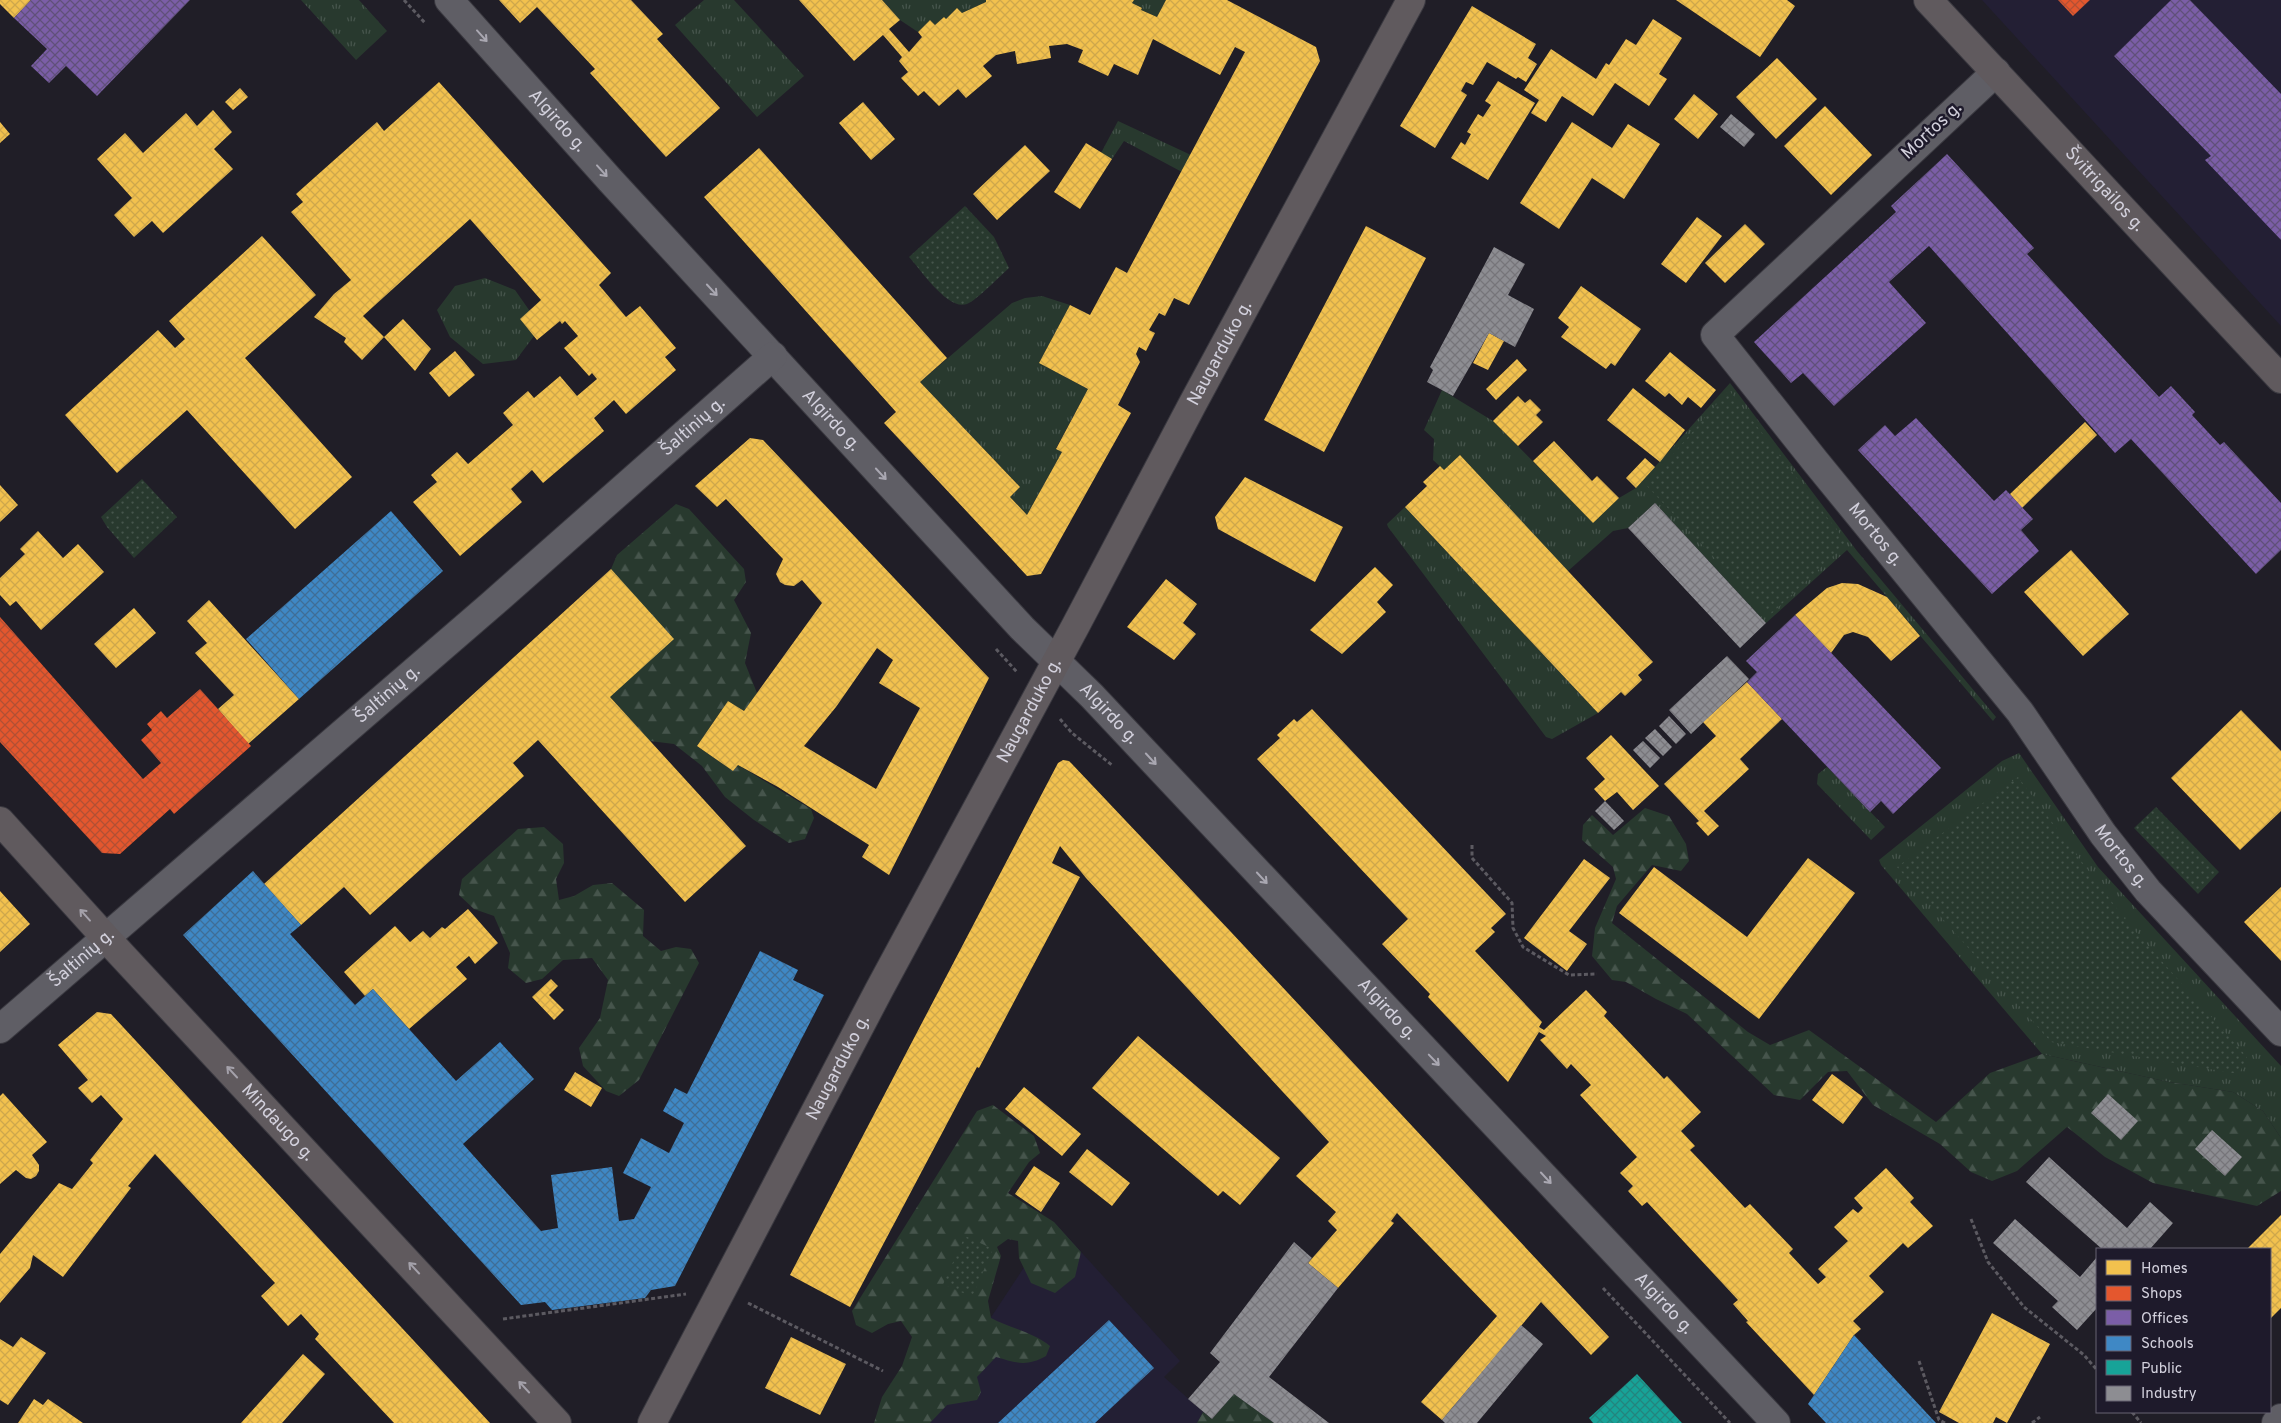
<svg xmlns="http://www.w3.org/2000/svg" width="2281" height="1423" viewBox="0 0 2281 1423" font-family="Overpass,sans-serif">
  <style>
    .built { fill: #231f34 }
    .grass { fill: url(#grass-tufts) }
    .forest { fill: url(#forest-firs) }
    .park { fill: url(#park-dots) }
    .homes { fill: url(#homes-cross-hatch); fill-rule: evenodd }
    .shops { fill: url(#shops-cross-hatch) }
    .offices { fill: url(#offices-cross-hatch) }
    .schools { fill: url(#schools-cross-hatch) }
    .public { fill: url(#public-cross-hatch) }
    .industry { fill: url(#industry-cross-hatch) }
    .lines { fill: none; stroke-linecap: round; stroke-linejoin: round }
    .minor-casing { stroke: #3a3940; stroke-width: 30 }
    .major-casing { stroke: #3a3940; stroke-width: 30 }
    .path { stroke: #5c5a61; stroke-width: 3; stroke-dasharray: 4 2.5; stroke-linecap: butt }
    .minor { stroke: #5f5e65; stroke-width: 28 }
    .major { stroke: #605a5e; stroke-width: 28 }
    .oneway { stroke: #aaa8b2 }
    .oneway2 { stroke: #a4a1aa }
    .labels { text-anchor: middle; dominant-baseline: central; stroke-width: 5; stroke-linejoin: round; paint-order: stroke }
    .street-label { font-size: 18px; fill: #d2d0dc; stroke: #1e1a2b }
  </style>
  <defs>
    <pattern id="grass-tufts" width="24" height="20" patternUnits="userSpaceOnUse" patternTransform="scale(1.25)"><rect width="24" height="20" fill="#28392e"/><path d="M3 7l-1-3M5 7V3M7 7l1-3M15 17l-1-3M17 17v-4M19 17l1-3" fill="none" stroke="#46554c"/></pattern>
    <pattern id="forest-firs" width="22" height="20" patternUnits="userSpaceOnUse" patternTransform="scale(1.25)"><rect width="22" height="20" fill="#28392e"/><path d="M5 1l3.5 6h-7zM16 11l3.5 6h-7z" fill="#46554c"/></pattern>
    <pattern id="park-dots" width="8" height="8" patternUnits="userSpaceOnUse" patternTransform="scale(1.25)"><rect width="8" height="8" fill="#28392e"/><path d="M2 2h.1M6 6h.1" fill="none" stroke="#46554c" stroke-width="1.8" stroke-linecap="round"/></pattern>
    <pattern id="homes-cross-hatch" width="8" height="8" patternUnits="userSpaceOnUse" patternTransform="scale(1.25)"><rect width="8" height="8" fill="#f2c14e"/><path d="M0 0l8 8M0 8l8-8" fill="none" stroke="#cea74c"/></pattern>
    <pattern id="shops-cross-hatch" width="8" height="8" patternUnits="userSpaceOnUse" patternTransform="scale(1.25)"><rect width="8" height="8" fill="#e4572e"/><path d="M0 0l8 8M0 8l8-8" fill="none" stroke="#b25034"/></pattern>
    <pattern id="offices-cross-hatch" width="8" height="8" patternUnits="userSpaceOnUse" patternTransform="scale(1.25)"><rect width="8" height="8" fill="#7b5ea7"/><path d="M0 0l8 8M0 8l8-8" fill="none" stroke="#60507a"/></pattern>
    <pattern id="schools-cross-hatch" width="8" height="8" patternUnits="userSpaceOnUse" patternTransform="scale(1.25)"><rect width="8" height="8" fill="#3f88c5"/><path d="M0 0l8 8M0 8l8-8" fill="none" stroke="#3f6e97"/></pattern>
    <pattern id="public-cross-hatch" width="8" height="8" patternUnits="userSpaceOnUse" patternTransform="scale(1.25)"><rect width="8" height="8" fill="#17a398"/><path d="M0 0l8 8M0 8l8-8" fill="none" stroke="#23857e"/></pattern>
    <pattern id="industry-cross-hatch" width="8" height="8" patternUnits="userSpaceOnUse" patternTransform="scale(1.25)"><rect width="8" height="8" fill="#8d8d92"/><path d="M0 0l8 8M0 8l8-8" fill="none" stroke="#76757a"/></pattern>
  </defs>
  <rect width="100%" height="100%" fill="#201e27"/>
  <path class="built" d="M1982,0H2281V326Z
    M1054,1222L1180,1361L1164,1377L1173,1385L1211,1419L1274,1423H921Z"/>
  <path class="grass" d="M301,0H359L387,31L356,60Z
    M704,0H734L804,76L757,117L675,25Z
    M882,0H986V2L962,13L957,8L946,19L944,17L935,25L930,20L918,32L900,20Z
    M1134,0H1166L1157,17L1141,10L1142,8L1132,3Z
    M1118,121L1191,155L1182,172L1124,141L1112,159L1101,153Z
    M485,278L515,290L534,317L537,332L516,360L483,364L450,337L437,310L455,286Z
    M1042,296L1070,305L1039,363L1088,389L1056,448L1062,452L1027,515L1010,497L1020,487L920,382L1012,303L1025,298Z
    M1730,383L1857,551L1996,717L1993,721L1847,550L1766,623L1655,503L1628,528L1613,531L1568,571L1460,456L1444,470L1433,460L1434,439L1424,430L1442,390L1493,421L1593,522L1619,498L1636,488Z
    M1405,507L1598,713L1552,739L1546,737L1388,527L1387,524Z
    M2019,753L2098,867L2281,1066V1138L2263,1111L2233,1092L2169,1082L2042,1054L1881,865L1879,860L2002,761Z
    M1827,767L1885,827L1871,840L1817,784L1818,774Z"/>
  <path class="forest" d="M676,504L689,509L744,569L746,582L734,600L751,633L745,663L757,693L744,711L728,701L697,746L733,771L738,765L811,809L814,818L805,839L789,843L754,820L725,797L702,766L674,744L650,741L610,697L611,569L617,555Z
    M1645,808L1669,816L1686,844L1689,861L1681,871L1652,865L1617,906L1612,923L1748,1032L1770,1045L1809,1030L1936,1122L1990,1073L2042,1054L2169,1082L2233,1092L2263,1111L2281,1138V1191L2257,1206L2153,1183L2105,1157L2067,1127L2017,1171L1992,1181L1971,1172L1940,1144L1873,1105L1847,1071L1828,1072L1800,1100L1774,1095L1687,1014L1656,999L1626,982L1612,980L1592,956L1595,928L1616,879L1613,867L1582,840L1583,825L1592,815L1613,835Z
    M544,827L563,844L564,863L556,879L559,900L574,896L593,885L612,883L644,910L643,936L661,951L676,947L691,949L699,963L639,1080L619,1096L606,1091L583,1066L579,1048L600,1018L608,980L592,958L563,960L542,979L526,983L508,968L510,953L494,916L474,909L459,895L462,879L518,829Z
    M993,1105L1034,1136L1040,1153L1029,1162L1008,1193L1054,1222L1081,1252L1075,1277L1055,1293L1031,1283L1019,1258L1018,1241L1008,1239L997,1247L1001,1256L988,1301L991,1318C1010,1328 1033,1332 1050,1346L1046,1356C1026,1367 1017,1363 996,1357L977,1377L981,1392L977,1400L947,1405L930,1423H874L882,1397L902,1366L912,1337L901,1321L888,1324L872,1333L856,1325L852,1311L977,1111Z
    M1234,1394L1274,1423H1197L1203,1412L1212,1419Z"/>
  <path class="park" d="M965,206L994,237L1009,268C1000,276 977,300 967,304C948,311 921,270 909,257Z
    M1729,390L1847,543L1769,616L1646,485Z
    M142,479L177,517L134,558L107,527L101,517Z
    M2018,777L2127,922L2247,1057L2239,1074L2051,1042L1897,867Z
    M2156,807L2219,872L2198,894L2134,828Z
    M965,1236L993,1249L972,1297L943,1284Z"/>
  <path class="homes" d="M0,0H31L14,18L0,4Z
    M499,0H631L663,34L657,39L720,108L666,157L590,73L595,69L537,7L520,23Z
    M799,0H882L900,20L889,29L909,52L922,37L918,32L930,20L935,25L944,17L946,19L957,8L962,13L986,2V0H1134L1132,3L1142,8L1141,10L1157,17L1166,0H1227L1316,47L1320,61L1189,305L1174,298L1165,316L1159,313L1149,330L1155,333L1146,351L1139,347L1136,354L1140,362L1118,405L1131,413L1041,574L1027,576L884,423L896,412L704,197L759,148L947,358L920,382L1020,487L1010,497L1027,515L1062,452L1056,449L1088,389L1039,363L1070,305L1090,315L1116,267L1127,273L1245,52L1235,47L1220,75L1153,39L1138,75L1114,64L1108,76L1078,62L1083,50L1067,44L1049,46L1051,58L1017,64L1015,51L996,55L983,66L992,76L966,98L958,89L939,106L924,91L918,96L901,78L908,72L899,61L902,57L883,35L854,61Z
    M1676,0H1787L1795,6L1760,57Z
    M1472,6L1536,44L1528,58L1537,64L1526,82L1518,77L1516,79L1487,62L1473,85L1466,82L1461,91L1467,95L1435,148L1400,126Z
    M1653,19L1682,38L1659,74L1667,79L1649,106L1615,83L1593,116L1562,96L1546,122L1531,113L1539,100L1524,90L1551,49L1596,79L1606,63L1609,65L1626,39L1636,45Z
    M1777,58L1817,99L1776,139L1736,97Z
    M1498,81L1535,103L1488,180L1451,158L1461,142L1465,145L1471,134L1467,132L1478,114L1483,117L1491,105L1485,101Z
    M439,82L611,273L599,285L626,317L640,306L676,348L665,357L676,370L626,414L614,400L594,418L604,431L543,483L532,470L511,489L522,502L460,556L413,502L437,482L431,475L457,452L468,464L513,425L503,413L528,391L534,398L560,376L577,396L597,379L592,373L589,376L564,348L578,336L565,321L562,324L560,321L537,340L520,319L541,300L470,219L363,316L384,337L362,360L344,342L346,338L314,317L334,294L351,280L291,212L303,202L296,194L377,122L384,131Z
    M240,88L248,97L233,110L225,102Z
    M1694,94L1718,114L1698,139L1674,119Z
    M863,102L895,139L871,160L839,123Z
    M1825,106L1872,155L1831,195L1784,146Z
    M213,110L232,132L214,149L233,169L163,233L152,221L134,237L114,215L132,198L97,159L125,133L143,153L186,113L197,126Z
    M0,122L10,134L0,143Z
    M1572,122L1612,148L1628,124L1660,144L1624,199L1592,178L1559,229L1520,203Z
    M1086,143L1112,159L1080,209L1054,192Z
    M1025,145L1050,171L997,220L973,194Z
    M1697,217L1722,236L1686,283L1661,264Z
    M1745,224L1765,244L1725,283L1705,263Z
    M1366,226L1426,258L1324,452L1264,420Z
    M262,236L316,295L245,358L352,477L295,529L187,410L117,473L65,415L158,330L175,348L185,339L169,321Z
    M1581,286L1641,329L1615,366L1611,363L1606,369L1561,337L1569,327L1558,318Z
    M403,319L431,349L415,371L384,337Z
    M1489,333L1504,341L1488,370L1473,363Z
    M455,351L475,375L449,397L429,373Z
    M1670,352L1716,390L1701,408L1688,397L1682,405L1669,393L1665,397L1645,381Z
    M1517,359L1527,370L1496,400L1486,389Z
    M1633,388L1685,430L1660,462L1607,420Z
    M1518,396L1525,403L1530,399L1541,410L1536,415L1543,422L1518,446L1493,421Z
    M2085,422L2097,435L2022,508L2010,494Z
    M750,438L763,440L989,678L889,875L862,857L869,845L778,787L738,765L733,771L697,746L728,701L744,711L822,603L802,580L794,586L785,585L780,582L776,574L783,559L726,499L717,507L695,486ZM877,648L893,660L879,683L920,708L876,789L804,746L836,707Z
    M1554,441L1592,481L1597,476L1619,498L1593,523L1533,461Z
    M1460,455L1653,662L1638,675L1642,680L1625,696L1621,692L1598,713L1405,507L1427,486L1423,482L1440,466L1444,470Z
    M1645,458L1655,467L1636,488L1626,478Z
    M1245,477L1343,527L1315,582L1218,529L1215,517Z
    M0,485L18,505L0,522Z
    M38,531L63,558L78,544L104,572L41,630L16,601L10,606L0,595V578L25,554L20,549Z
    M2071,550L2129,614L2083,656L2024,592Z
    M1375,567L1393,585L1377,602L1386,612L1342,654L1310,630Z
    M611,569L674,639L610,697L746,846L685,902L538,740L513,763L524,776L370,915L344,887L301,925L264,884Z
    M1166,579L1197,604L1183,623L1196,634L1174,660L1127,627Z
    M1842,583L1858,584L1887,597L1920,636L1891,661L1868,637L1853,632L1844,635L1831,653L1795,615L1827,588Z
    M209,600L299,699L248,744L218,709L234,695L195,653L207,643L187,621Z
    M134,608L156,633L116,668L94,644Z
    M1747,682L1782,719L1740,759L1749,769L1704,811L1719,826L1708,836L1696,823L1699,821L1664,784L1716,736L1703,722Z
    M1312,709L1506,914L1491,928L1495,932L1475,951L1542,1022L1539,1027L1544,1030L1586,990L1607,1012L1604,1016L1664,1079L1667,1076L1701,1112L1681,1131L1695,1146L1690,1150L1745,1208L1750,1204L1793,1249L1789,1253L1818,1284L1826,1277L1818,1269L1848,1241L1834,1227L1853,1209L1858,1213L1863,1208L1854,1198L1886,1168L1914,1198L1910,1202L1933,1226L1908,1248L1903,1243L1869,1276L1884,1292L1853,1321L1861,1329L1854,1335L1814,1395L1746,1322L1748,1321L1733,1304L1738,1300L1647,1202L1642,1206L1628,1191L1633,1186L1620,1173L1637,1157L1580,1095L1591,1085L1571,1064L1567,1069L1540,1040L1546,1036L1539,1032L1508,1082L1428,997L1430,994L1382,944L1408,919L1257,759L1280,738L1277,735L1294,719L1297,722Z
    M2241,710L2281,751V811L2240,850L2171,778Z
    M1611,735L1659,786L1633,810L1617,792L1605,801L1594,789L1605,779L1586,758Z
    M1063,760L1069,761L1072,764L1231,932L1609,1337L1591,1355L1541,1302L1442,1420L1421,1402L1497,1316L1397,1213L1391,1221L1394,1223L1338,1288L1308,1263L1337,1230L1328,1221L1336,1212L1296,1176L1329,1142L1086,878L1060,846L1052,863L1080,877L979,1068L977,1067L850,1307L790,1275L1058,763Z
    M1808,858L1855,893L1759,1019L1619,913L1654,867L1747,937Z
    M1584,859L1610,878L1569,931L1587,944L1567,971L1524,938Z
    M2281,887V961L2244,922Z
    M0,891L30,924L0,952Z
    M468,909L498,943L475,964L469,956L456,967L467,979L409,1029L373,989L365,996L344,972L395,926L410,942L423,931L430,938L442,927L445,929Z
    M551,979L558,986L549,995L564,1010L554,1020L532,997Z
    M97,1012L111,1014L490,1423H394L315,1339L319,1334L301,1314L288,1326L261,1296L275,1283L155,1154L128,1186L131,1188L63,1277L33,1255L30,1268L0,1303V1254L59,1183L72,1189L93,1163L90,1160L123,1119L101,1095L92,1103L78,1088L88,1080L58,1045Z
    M1138,1036L1280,1158L1240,1205L1223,1191L1218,1196L1092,1088Z
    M575,1072L602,1088L591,1107L564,1090Z
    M1832,1074L1863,1097L1843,1124L1812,1100Z
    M1024,1087L1081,1134L1062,1156L1005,1109Z
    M3,1093L47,1142L32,1155L39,1165V1171L36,1176L31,1179L26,1178L16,1170L0,1184V1096Z
    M1087,1149L1130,1183L1112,1206L1069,1172Z
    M1034,1166L1060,1183L1041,1212L1015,1194Z
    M2281,1215V1308L2270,1319V1249H2247Z
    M1992,1313L2050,1344L2007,1423L1996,1417L1993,1423H1959L1939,1412Z
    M21,1337L46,1353L8,1405L0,1400V1339L13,1347Z
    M791,1337L846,1364L820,1415L765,1388Z
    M303,1354L325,1374L282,1423H241Z
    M34,1399L43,1405L48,1399L83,1423H18Z"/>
  <path class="shops" d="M2058,0H2090L2073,16Z
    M0,617L143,779L161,763L141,740L152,730L147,724L161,711L167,718L200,689L251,746L174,814L170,809L120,854L102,853L0,742Z"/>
  <path class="offices" d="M31,0H190L97,96L66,66L49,83L31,66L47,49L14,18Z
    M2171,0H2190L2281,94V240L2205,160L2211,156L2114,56Z
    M1947,154L2034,248L2027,254L2159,397L2171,386L2195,412L2192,415L2220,445L2224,442L2281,503V550L2256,574L2131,439L2115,453L1929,246L1889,282L1926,323L1834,406L1803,373L1791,383L1754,342L1896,212L1891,206Z
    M1916,418L1994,501L2006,490L2033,519L2021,530L2039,551L1992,594L1858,450L1885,425L1895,436Z
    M1795,615L1941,768L1893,814L1881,801L1870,812L1747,682L1757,672L1746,661Z"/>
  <path class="schools" d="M391,511L443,571L299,699L246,639Z
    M253,871L301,925L290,934L355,1005L373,989L456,1081L500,1042L534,1079L463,1144L541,1231L558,1228L551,1175L612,1167L619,1221L634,1219L651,1187L623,1173L641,1138L669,1153L684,1123L663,1111L675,1088L687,1094L760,951L798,970L793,980L824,995L675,1286L651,1290L645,1298L552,1310L545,1302L521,1305L183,935Z
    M1109,1320L1154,1368L1095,1423H998Z
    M1854,1335L1936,1423H1826L1808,1404Z"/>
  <path class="public" d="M1637,1374L1682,1423H1593L1589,1418Z"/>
  <path class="industry" d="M1731,114L1755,134L1744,147L1720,127Z
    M1494,247L1525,264L1508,295L1534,309L1515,347L1489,333L1453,396L1427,382L1433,370L1430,367Z
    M1655,503L1766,623L1740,648L1628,528Z
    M1727,656L1749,679L1691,734L1669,710Z
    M1669,716L1686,734L1676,744L1659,726Z
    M1655,729L1672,747L1663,756L1645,738Z
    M1643,741L1660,758L1650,768L1633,750Z
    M1605,801L1624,821L1614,830L1595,811Z
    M2108,1094L2138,1121L2121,1140L2091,1113Z
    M2212,1130L2242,1157L2225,1176L2195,1149Z
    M2049,1157L2127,1228L2150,1202L2173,1223L2150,1249H2102L2026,1182Z
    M2015,1219L2080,1277L2097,1257V1308L2077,1330L2052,1307L2058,1301L1993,1243Z
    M1294,1242L1312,1258L1308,1263L1338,1288L1269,1377L1329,1423H1274L1234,1394L1212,1419L1188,1399L1220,1362L1210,1353Z
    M1521,1325L1543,1344L1477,1423H1445L1442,1420Z"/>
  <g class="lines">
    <g class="minor-casing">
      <g id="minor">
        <path id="s1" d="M449,0L610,180L1022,628L1092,696L1776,1423"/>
        <path id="s2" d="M1996,72L1715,335L1815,461L2020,712L2103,834L2148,891L2281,1032"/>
        <path id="s3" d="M0,1029L491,605L773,356"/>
        <path d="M2276,1423L2281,1418"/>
      </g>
    </g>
    <g class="major-casing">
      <g id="major">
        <path id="s4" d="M1928,0L2281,379"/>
        <path id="s5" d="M0,821L105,937L557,1423"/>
        <path id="s6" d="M652,1423L879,990L1076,625L1192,405L1411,0"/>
      </g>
    </g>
    <path class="path" d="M404,0L426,24
      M996,649L1017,672
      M1060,719L1072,733L1113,766
      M1472,845V858L1512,903L1513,928L1523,947L1569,975L1597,974
      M1971,1219L1988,1262L2024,1307L2084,1355L2097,1370
      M1603,1288L1730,1423
      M748,1303L883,1371
      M503,1319L686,1294
      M1919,1361L1939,1420L1945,1423
      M2132,1412L2141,1423
      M2032,1423L2040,1417"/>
    <use href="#minor" class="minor"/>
    <use href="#major" class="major"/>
  </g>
  <defs><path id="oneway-shaft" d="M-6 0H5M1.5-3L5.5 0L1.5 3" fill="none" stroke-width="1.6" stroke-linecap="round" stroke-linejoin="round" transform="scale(1.25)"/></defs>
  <g class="oneway">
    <use href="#oneway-shaft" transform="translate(482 36) rotate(48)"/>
    <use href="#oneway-shaft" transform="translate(602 171) rotate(48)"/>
    <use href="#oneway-shaft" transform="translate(712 290) rotate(47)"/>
    <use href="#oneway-shaft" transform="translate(881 474) rotate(47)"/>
    <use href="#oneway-shaft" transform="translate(1151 759) rotate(47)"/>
    <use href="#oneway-shaft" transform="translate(1262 878) rotate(47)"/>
    <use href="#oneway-shaft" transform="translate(1434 1060) rotate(46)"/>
    <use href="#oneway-shaft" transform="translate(1546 1178) rotate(47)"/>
  </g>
  <g class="oneway2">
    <use href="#oneway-shaft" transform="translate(85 915) rotate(-132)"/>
    <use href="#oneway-shaft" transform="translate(232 1072) rotate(-133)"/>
    <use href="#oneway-shaft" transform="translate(414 1268) rotate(-133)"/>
    <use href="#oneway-shaft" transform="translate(524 1387) rotate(-133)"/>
  </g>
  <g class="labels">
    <g class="street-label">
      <text stroke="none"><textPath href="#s1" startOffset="162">Algirdo g.</textPath></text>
      <text transform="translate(1932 131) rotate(-43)">Mortos g.</text>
      <text stroke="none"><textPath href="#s4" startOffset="259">Švitrigailos g.</textPath></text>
      <text stroke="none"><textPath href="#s6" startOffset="1211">Naugarduko g.</textPath></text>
      <text stroke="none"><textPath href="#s1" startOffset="568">Algirdo g.</textPath></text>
      <text stroke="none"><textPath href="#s3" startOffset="918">Šaltinių g.</textPath></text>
      <text stroke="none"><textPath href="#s2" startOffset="641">Mortos g.</textPath></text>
      <text stroke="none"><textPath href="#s3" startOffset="512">Šaltinių g.</textPath></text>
      <text stroke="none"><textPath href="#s6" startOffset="806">Naugarduko g.</textPath></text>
      <text stroke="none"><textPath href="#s1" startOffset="972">Algirdo g.</textPath></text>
      <text stroke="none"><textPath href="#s2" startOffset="1046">Mortos g.</textPath></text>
      <text stroke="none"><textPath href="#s3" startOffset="108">Šaltinių g.</textPath></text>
      <text stroke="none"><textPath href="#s1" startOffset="1378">Algirdo g.</textPath></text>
      <text stroke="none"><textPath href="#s6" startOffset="401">Naugarduko g.</textPath></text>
      <text stroke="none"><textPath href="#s5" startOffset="410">Mindaugo g.</textPath></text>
      <text stroke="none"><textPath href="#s1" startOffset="1782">Algirdo g.</textPath></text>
    </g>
  </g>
  <rect x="2096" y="1248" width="175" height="165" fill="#1e1a2b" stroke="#666372"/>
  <rect x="2106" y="1260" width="25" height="15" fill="#f2c14e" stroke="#666372"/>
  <text x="2141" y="1273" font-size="15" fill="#d2d0dc">Homes</text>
  <rect x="2106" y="1286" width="25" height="15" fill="#e4572e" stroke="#666372"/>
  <text x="2141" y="1298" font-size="15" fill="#d2d0dc">Shops</text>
  <rect x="2106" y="1310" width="25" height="15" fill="#7b5ea7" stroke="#666372"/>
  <text x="2141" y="1323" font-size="15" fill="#d2d0dc">Offices</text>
  <rect x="2106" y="1336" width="25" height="15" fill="#3f88c5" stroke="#666372"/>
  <text x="2141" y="1348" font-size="15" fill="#d2d0dc">Schools</text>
  <rect x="2106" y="1360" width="25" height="15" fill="#17a398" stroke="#666372"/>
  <text x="2141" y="1373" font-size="15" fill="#d2d0dc">Public</text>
  <rect x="2106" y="1386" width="25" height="15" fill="#8d8d92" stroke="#666372"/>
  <text x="2141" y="1398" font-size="15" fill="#d2d0dc">Industry</text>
</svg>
